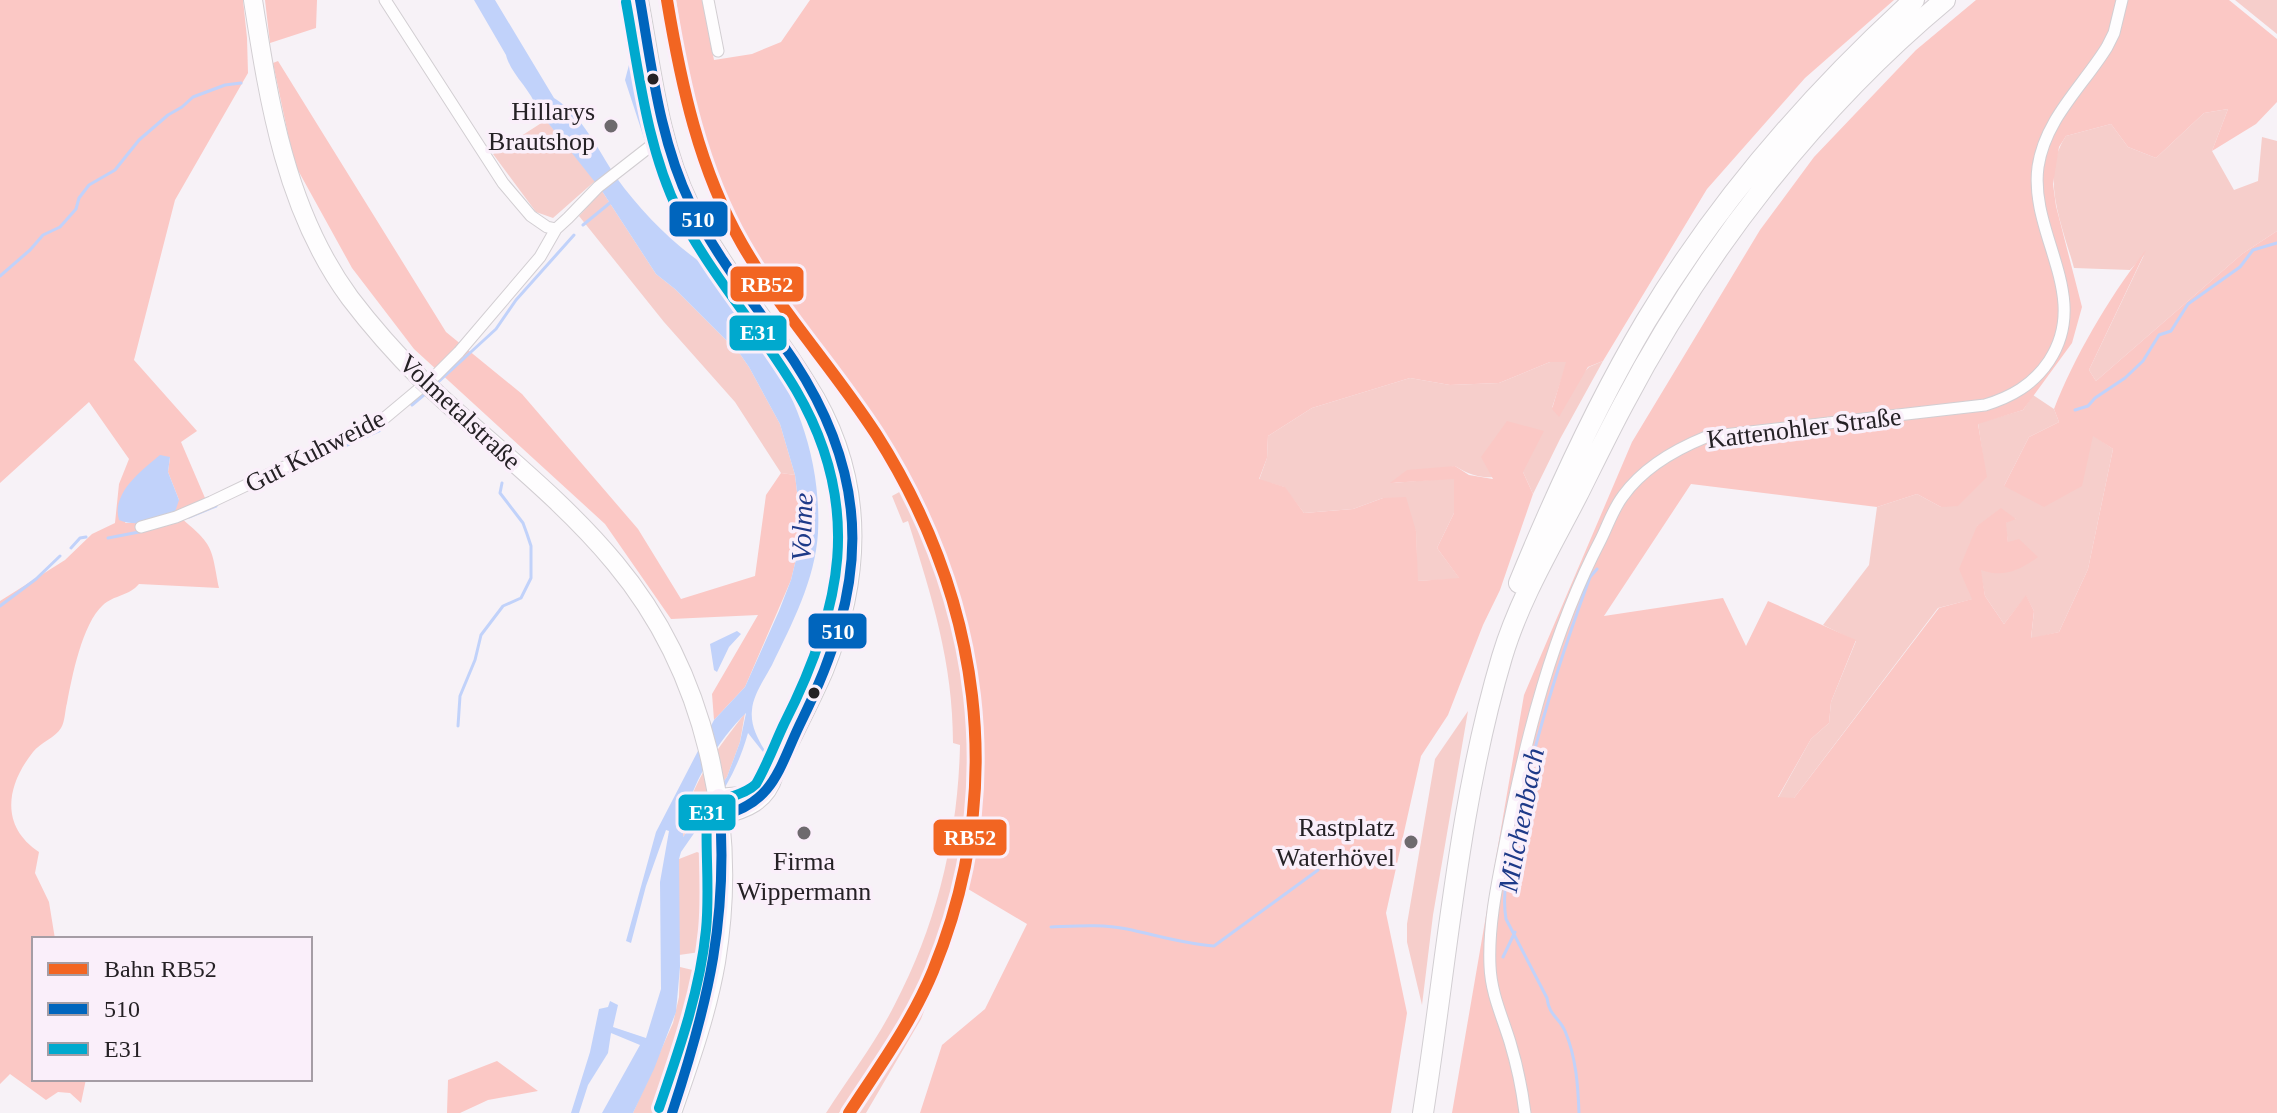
<svg xmlns="http://www.w3.org/2000/svg" width="2277" height="1113" viewBox="0 0 2277 1113" font-family="'Times New Roman',serif">
  <style>
    .green { fill: #f6cecb }
    .forest { fill: #fbc8c5; fill-rule: evenodd }
    .water { fill: #c1d2fa; fill-rule: evenodd }
    .lines { fill: none; stroke-linecap: round; stroke-linejoin: round }
    .stream { stroke: #c1d2fa; stroke-width: 3 }
    .street-casing { stroke: #d2ced2; stroke-width: 13 }
    .secondary-casing { stroke: #d2ced2; stroke-width: 18 }
    .primary-casing { stroke: #d2ced2; stroke-width: 20 }
    .highway-casing { stroke: #d2ced2; stroke-width: 22 }
    .street { stroke: #fefdfe; stroke-width: 11 }
    .secondary { stroke: #fefdfe; stroke-width: 16 }
    .primary { stroke: #fefdfe; stroke-width: 18 }
    .highway { stroke: #fefdfe; stroke-width: 20 }
    .primary-bridge-casing { stroke: #d2ced2; stroke-width: 20; stroke-linecap: butt }
    .primary-bridge { stroke: #fefdfe; stroke-width: 18 }
    .bus-1-casing { stroke: #faeffa; stroke-width: 16 }
    .bus-2-casing { stroke: #faeffa; stroke-width: 16 }
    .bus-1 { stroke: #0065bd; stroke-width: 10 }
    .bus-2 { stroke: #00a9ce; stroke-width: 10 }
    .rail-1-casing { stroke: #faeffa; stroke-width: 18 }
    .rail-1 { stroke: #f26522; stroke-width: 12 }
    .bus-dot { fill: #252125; stroke: #faeffa; stroke-width: 3 }
    .poi-dot { fill: #6e6a6e; stroke: #faeffa; stroke-width: 3 }
    .labels { text-anchor: middle; dominant-baseline: central; stroke-width: 7; stroke-linejoin: round; paint-order: stroke }
    .poi-label { font-size: 26px; fill: #252125; stroke: #faeffa; text-anchor: end }
    .street-label { font-size: 26px; fill: #252125; stroke: #faeffa }
    .water-label { font-size: 28px; font-style: italic; fill: #1e3a89; stroke: #faeffa }
    .line-badge { stroke: #faeffa; stroke-width: 3 }
    .badge-label { font-size: 22px; text-anchor: middle; font-weight: bold; fill: #fff }
  </style>
  <rect width="100%" height="100%" fill="#f7f2f7"/>
  <path class="green" d="M2235,0H2277V34Z
    M2228,109L2212,151L2234,190L2258,181L2262,137L2277,141V231L2242,254L2096,381L2089,370L2144,255L2130,270L2074,268C2063,227 2039,176 2066,136L2111,124L2128,147L2156,158L2204,113Z
    M546,120L595,181L553,218L536,212L493,154Z
    M602,191L656,274L675,289L740,354L749,367L780,424L795,475L781,473L735,402L664,322L579,216Z
    M1603,361L1560,439L1533,494L1523,472C1497,479 1478,481 1455,466L1392,483L1454,478V513L1437,548L1460,579L1417,581L1416,531L1383,498L1353,509L1304,513L1284,487L1259,480L1267,458L1268,436L1312,408L1410,378L1450,385L1499,383L1550,362H1567L1552,408L1589,367Z
    M2033,395L2054,409L2059,422L2029,437L2004,486L2093,435L2113,449L2088,569L2059,632L2031,639L2034,611L2026,596L2004,624L1985,596L1980,569L2008,542L2005,523L2016,518L1977,526L1973,599L1938,608L1794,798H1778L1811,739L1829,723L1831,702L1856,641L1823,625L1869,565L1877,507L1917,494L1941,507L1986,477L1978,423L2023,410Z
    M903,490C918,523 934,556 945,591C983,713 977,850 926,967C904,1019 870,1066 839,1113H826C849,1077 876,1042 895,1004C937,924 958,836 960,745L953,743C953,662 932,598 908,521L903,523L892,496Z
    M1468,711L1433,915L1422,1005L1407,942V924L1435,759Z
    M745,713L740,742L727,777L683,837C685,788 717,750 745,713Z
    M697,852L714,859L707,951L679,955V859Z
    M951,932L954,933L921,1019L866,1113H854L915,1015Z
    M680,967L701,972L695,1000L659,1113H633L673,1023L679,997Z"/>
  <path class="forest" d="M0,0H243L247,38L248,73L175,200L134,360L197,431L181,442L205,498L181,518C214,546 211,546 219,588L139,584C129,596 114,595 103,605C82,624 72,677 67,703C65,710 65,722 61,728C56,737 40,743 33,752C6,786 0,826 39,852L35,873L49,902L55,939H34V1079H86L81,1103L70,1093L58,1092L46,1100L10,1074L0,1084V601L65,560L92,534L115,523L119,484L129,459L89,402L0,483ZM170,457L168,472L179,500L140,523H125Z
    M265,0H317L316,28L270,43Z
    M676,0H702L714,60L752,54L781,42L810,0H1894L1805,78L1707,189L1603,361L1588,367L1559,417L1552,409L1566,362H1550L1499,383L1450,385L1410,378L1312,408L1268,436L1267,458L1259,479L1285,487L1304,513L1353,509L1383,498L1406,497L1416,531L1418,581L1459,578L1437,548L1454,513V479L1390,483L1407,470L1455,466L1469,475L1493,479L1481,457L1507,421L1544,431L1523,472L1533,494L1500,590L1483,625L1448,715L1421,756L1386,913L1407,1013L1391,1113H920L942,1045L985,1009L1027,924L968,889C999,723 974,573 880,431C829,354 761,285 724,200C696,137 687,68 676,0Z
    M1976,0H2229L2277,39V102L2256,124L2212,151L2228,109L2204,113L2156,158L2128,147L2111,124L2066,136L2059,147L2053,184L2056,206L2082,307L2072,343L2023,410L1978,424L1987,477L1958,506L1941,507L1917,494L1877,507L1691,484L1604,616L1723,598L1746,646L1768,601L1856,640L1831,702L1829,723L1811,739L1778,797L1794,798L1939,608L1972,599L1959,569L1977,526L2001,508L2016,519L2006,523L2008,542L2019,539L2038,557C2019,571 2003,578 1981,570L1985,596L2004,624L2026,595L2034,611L2031,638L2059,632L2088,569L2113,449L2093,436L2082,486L2044,507L2004,486L2029,437L2059,422L2054,409C2074,357 2111,294 2146,250L2089,370L2096,381L2242,254L2277,231V1113H1452L1524,695L1632,442L1760,230L1814,157L1916,50Z
    M278,61L446,332L522,394L638,529L681,599L755,576L766,495L781,473L795,475L799,509V547L791,580L745,687L714,720L712,694L758,615L671,619L605,524L414,349L352,268L294,163L273,63Z
    M497,1061L538,1091L488,1100L460,1113H447L448,1080Z"/>
  <path class="water" d="M474,0H495L554,98C583,116 598,150 616,177C639,209 668,239 700,262L701,252L669,204L658,181L625,80L630,61L638,62C641,127 675,201 710,256L707,269C771,346 823,429 818,533C815,580 792,624 772,665C765,678 753,695 752,710C750,726 759,742 768,755L767,757L748,733C734,783 710,810 681,852L679,859L680,967L676,1012L654,1069L633,1113H602L640,1045L611,1033L608,1053L588,1085L579,1113H571L590,1052L599,1009L608,1007L610,1001L618,1005L613,1027L646,1038L661,989L660,882L669,831L666,830L646,886L631,943L626,941L656,832L714,720L745,687L779,611L791,580L799,547V509L795,475L780,424L749,367L740,354L675,289L656,274L602,191L537,109C531,89 511,75 506,55ZM746,713L740,742L727,777L683,837C682,796 717,741 746,713Z
    M160,455L170,457L168,472L179,500L175,512C159,520 137,528 119,520C111,493 142,470 160,455Z
    M737,631L741,634L729,647L717,672L714,670L710,644Z"/>
  <g class="lines">
    <path class="stream" d="M583,225L611,202
      M0,276L30,250L43,235L60,227L76,209L79,198L89,185L115,170L139,140L168,115L182,107L193,97L225,85L241,83
      M436,384L496,329L516,300L574,235
      M412,405L425,394
      M2075,410L2088,406L2095,398L2125,378L2143,361L2159,335L2171,331L2188,304L2240,267L2253,250L2277,243
      M258,485L379,431
      M189,517L216,506
      M108,538L139,532
      M71,548L80,538L86,537
      M0,606L36,579L60,556
      M458,726L460,696L475,660L481,635L503,606L521,598L531,578V546L527,534L523,523L500,493L502,483
      M1051,927C1077,926 1102,924 1127,929C1156,935 1184,944 1214,946L1318,870
      M1503,957L1515,932
      M1579,1113C1578,1085 1576,1057 1565,1031C1559,1017 1549,1016 1547,998L1506,919C1501,890 1510,861 1516,833C1532,745 1559,661 1590,577L1597,569"/>
    <g class="street-casing">
      <path id="street" d="M385,0L503,183L531,216L547,227L556,229
        M708,0L718,51
        M141,527L176,517L211,502L381,421L436,375L459,352L540,257L556,229L568,218L598,187L657,141L668,138
        M1525,1113C1522,1089 1517,1065 1510,1042C1502,1016 1491,993 1490,966C1488,924 1498,880 1506,839C1526,737 1552,633 1601,539C1608,525 1613,509 1623,496C1643,468 1674,450 1706,437L1985,405C2011,397 2033,385 2049,361C2092,296 2029,234 2038,167C2045,119 2083,86 2107,47L2114,33L2122,0"/>
    </g>
    <g class="secondary-casing">
      <path id="secondary" d="M640,0C653,68 660,143 691,205C722,268 770,322 807,382C866,474 865,572 825,671C810,706 791,740 775,775C767,802 747,810 721,816
        M719,797L751,794L766,785"/>
    </g>
    <g class="primary-casing">
      <path id="primary" d="M253,0C269,103 286,211 350,298C372,327 396,354 422,380
        M435,392C495,448 562,499 615,563C706,672 739,823 716,962C707,1014 689,1064 672,1113"/>
    </g>
    <g class="highway-casing">
      <path id="highway" d="M1519,583C1556,493 1596,405 1646,321C1718,201 1811,94 1914,0
        M1423,1113C1447,961 1458,805 1502,657C1519,600 1550,548 1577,496C1592,466 1607,435 1623,405C1703,253 1813,110 1945,0"/>
    </g>
    <use href="#street" class="street"/>
    <use href="#secondary" class="secondary"/>
    <use href="#primary" class="primary"/>
    <use href="#highway" class="highway"/>
    <g class="primary-bridge-casing">
      <path id="primary-bridge" d="M422,380L435,392"/>
    </g>
    <use href="#primary-bridge" class="primary-bridge"/>
    <g class="bus-1-casing">
      <path id="bus-1" d="M640,0C652,69 660,141 691,205C718,261 759,309 794,361C875,485 866,591 802,720C779,766 776,802 721,816
        M672,1113C709,1001 729,916 719,797"/>
    </g>
    <g class="bus-2-casing">
      <path id="bus-2" d="M626,2C639,73 647,148 679,213C712,277 760,329 796,390C864,506 842,610 784,724C775,743 767,765 756,784C742,798 717,796 707,812C705,851 710,890 706,930C700,991 679,1050 659,1108"/>
    </g>
    <use href="#bus-1" class="bus-1"/>
    <use href="#bus-2" class="bus-2"/>
    <g class="rail-1-casing">
      <path id="rail-1" d="M667,0C681,84 699,169 742,244C781,312 834,369 876,434C981,599 1008,788 933,971C912,1022 879,1067 849,1113"/>
    </g>
    <use href="#rail-1" class="rail-1"/>
  </g>
  <g class="bus-dot">
    <circle cx="653" cy="79" r="7"/>
    <circle cx="814" cy="693" r="7"/>
  </g>
  <g class="poi-dot">
    <circle cx="611" cy="126" r="8"/>
    <circle cx="804" cy="833" r="8"/>
    <circle cx="1411" cy="842" r="8"/>
  </g>
  <g class="labels">
    <g class="poi-label">
      <text x="595" y="111">Hillarys<tspan x="595" dy="30">Brautshop</tspan></text>
      <text x="1395" y="827">Rastplatz<tspan x="1395" dy="30">Waterhövel</tspan></text>
      <text x="804" y="861" text-anchor="middle">Firma<tspan x="804" dy="30">Wippermann</tspan></text>
    </g>
    <g class="street-label">
      <text transform="translate(460 412) rotate(43)">Volmetalstraße</text>
      <text transform="translate(1804 428) rotate(-7)">Kattenohler Straße</text>
      <text transform="translate(315 451) rotate(-27)">Gut Kuhweide</text>
    </g>
    <g class="water-label">
      <text transform="translate(802 527) rotate(-88)">Volme</text>
      <text transform="translate(1521 820) rotate(-79)">Milchenbach</text>
    </g>
  </g>
  <g class="line-badge">
    <rect x="668" y="200" width="61" height="38" rx="8" fill="#0065bd"/>
    <rect x="729" y="265" width="76" height="38" rx="8" fill="#f26522"/>
    <rect x="728" y="314" width="60" height="38" rx="8" fill="#00a9ce"/>
    <rect x="807" y="612" width="61" height="38" rx="8" fill="#0065bd"/>
    <rect x="677" y="793" width="60" height="39" rx="8" fill="#00a9ce"/>
    <rect x="932" y="818" width="76" height="39" rx="8" fill="#f26522"/>
  </g>
  <g class="badge-label">
    <text x="698" y="227">510</text>
    <text x="767" y="292">RB52</text>
    <text x="758" y="340">E31</text>
    <text x="838" y="639">510</text>
    <text x="707" y="820">E31</text>
    <text x="970" y="845">RB52</text>
  </g>
  <rect x="32" y="937" width="280" height="144" fill="#faeffa" stroke="#a59da5" stroke-width="2"/>
  <rect x="48" y="963" width="40" height="12" fill="#f26522" stroke="#a59da5" stroke-width="2"/>
  <text x="104" y="977" font-size="24" fill="#252125">Bahn RB52</text>
  <rect x="48" y="1003" width="40" height="12" fill="#0065bd" stroke="#a59da5" stroke-width="2"/>
  <text x="104" y="1017" font-size="24" fill="#252125">510</text>
  <rect x="48" y="1043" width="40" height="12" fill="#00a9ce" stroke="#a59da5" stroke-width="2"/>
  <text x="104" y="1057" font-size="24" fill="#252125">E31</text>
</svg>
